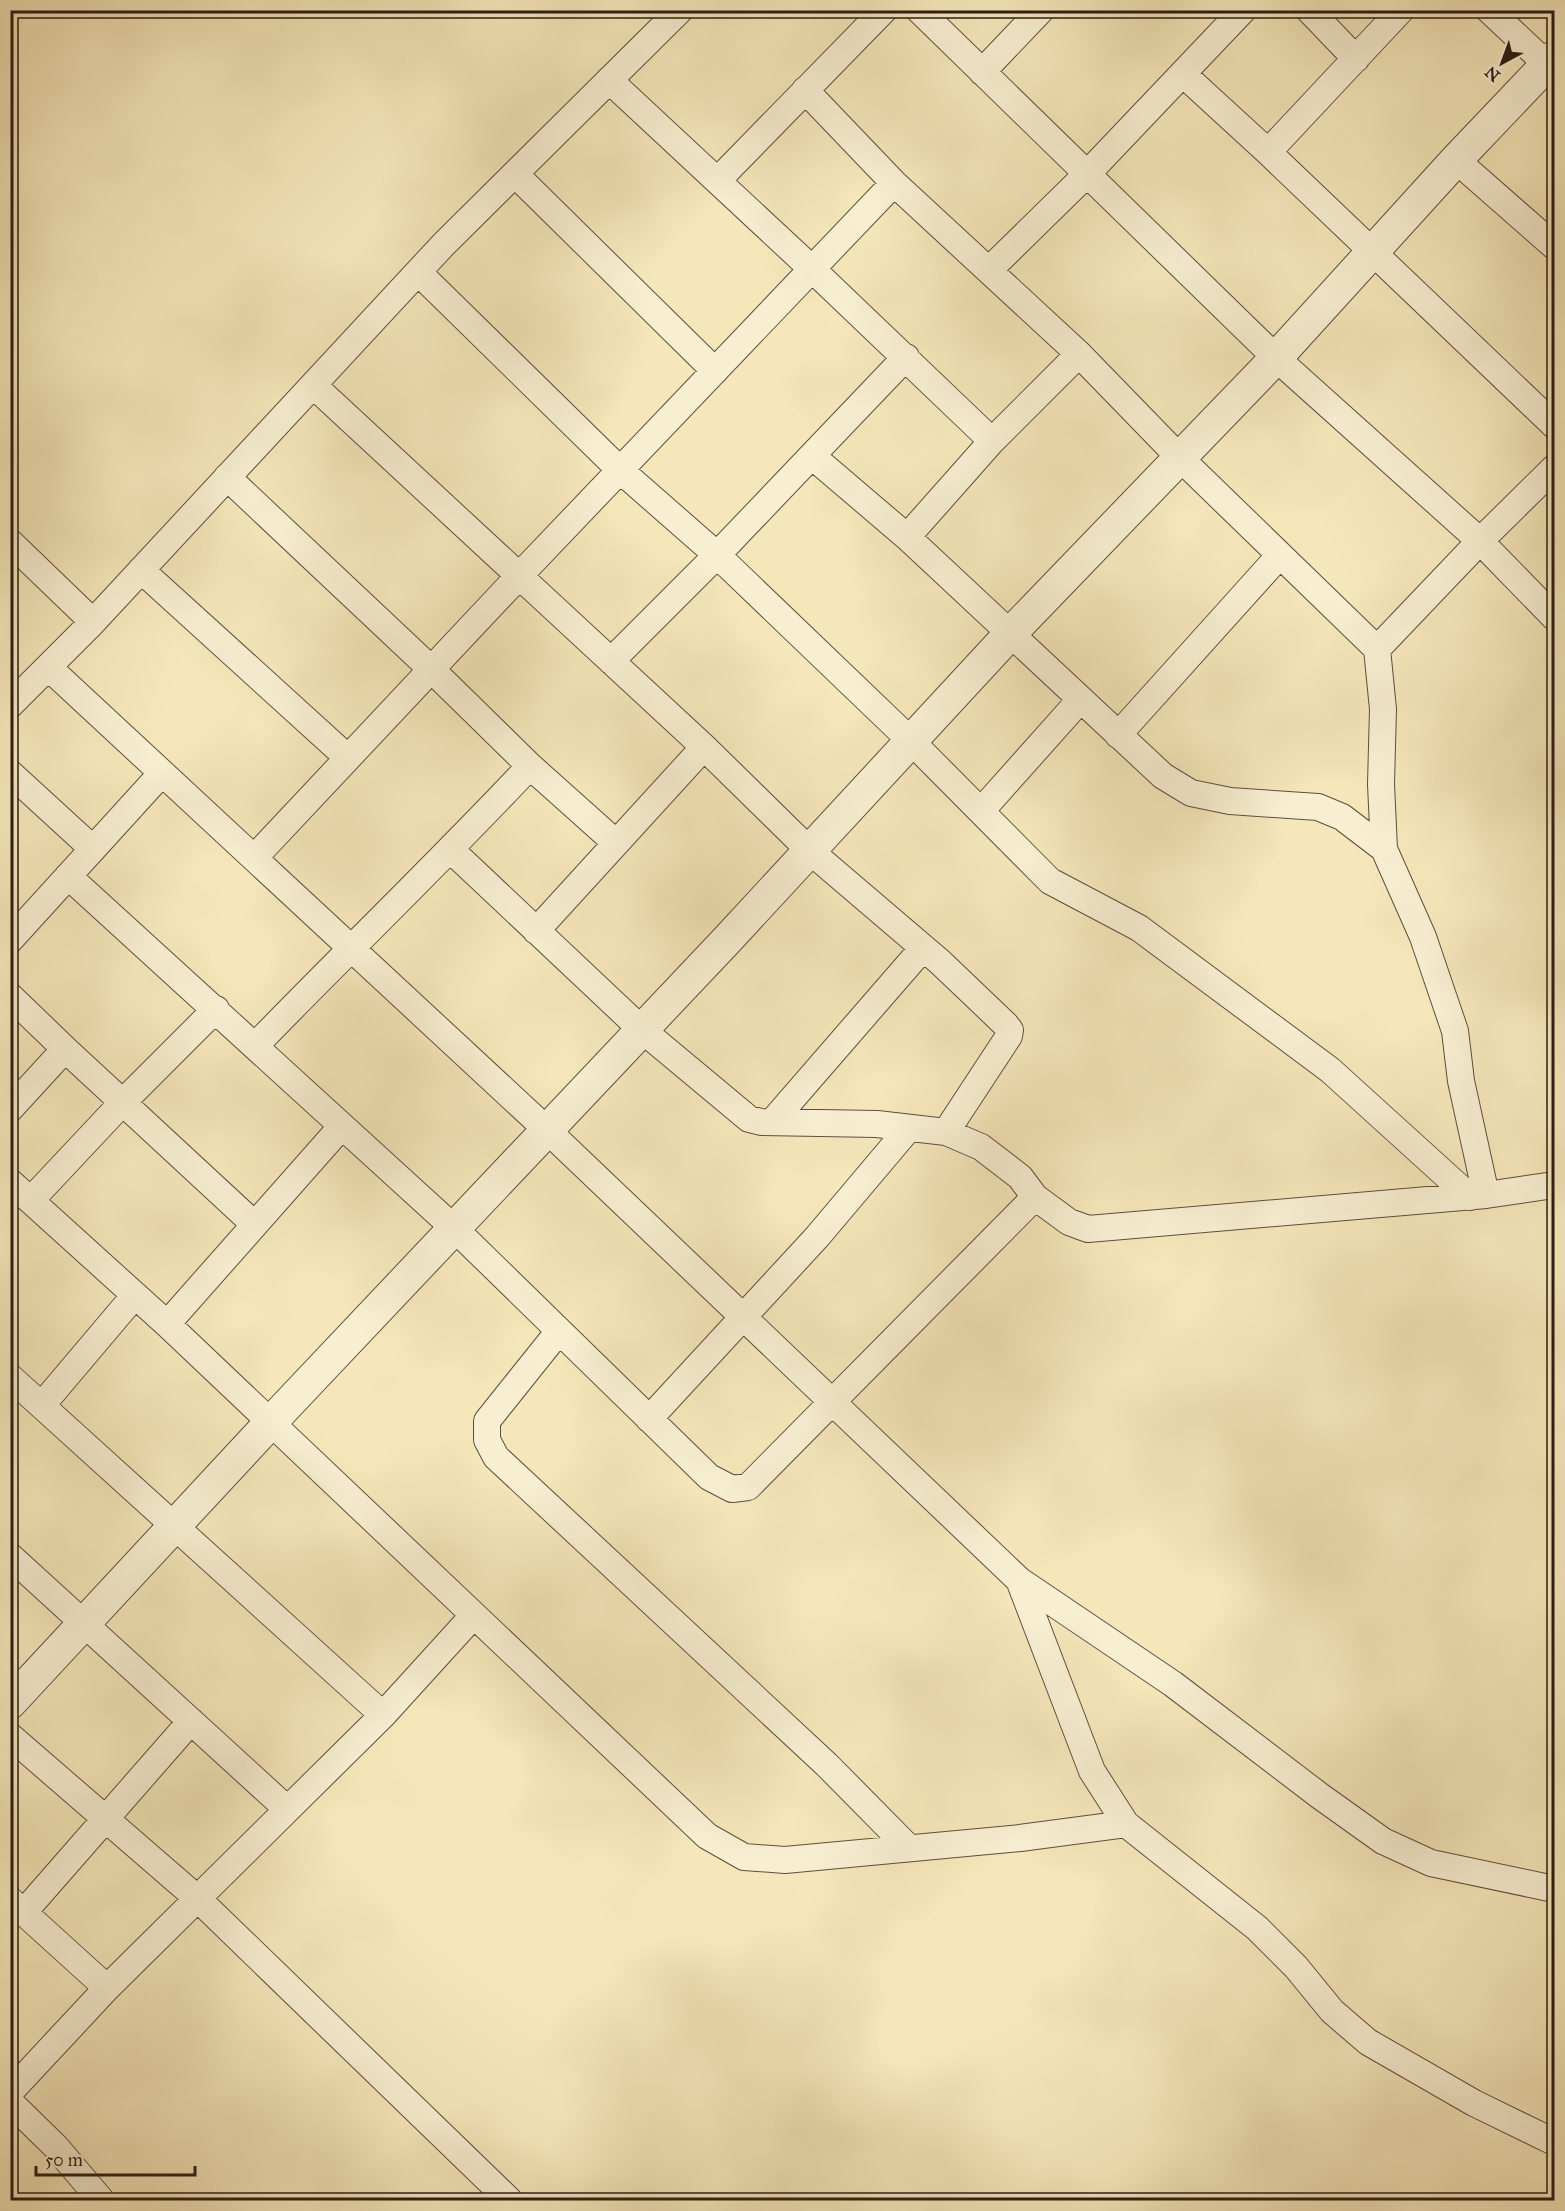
<svg xmlns="http://www.w3.org/2000/svg" width="1565" height="2211" viewBox="0 0 1565 2211" font-family="'IM FELL Great Primer',serif">
  <style>
    .lines { fill: none; stroke-linecap: round; stroke-linejoin: round }
    .minor-casing { stroke: #5e4e3f; stroke-width: 28 }
    .tertiary-casing { stroke: #5e4e3f; stroke-width: 34 }
    .minor { stroke: #f8efd2; stroke-width: 26 }
    .tertiary { stroke: #f8efd2; stroke-width: 32 }
  </style>
  <rect width="100%" height="100%" fill="#f5e7ba"/>
  <filter id="stains"><feTurbulence type="fractalNoise" baseFrequency=".00333" numOctaves="4"/><feColorMatrix values="0 0 0 0 .2 0 0 0 0 .09 0 0 0 0 .02 0 0 0 .5 -.17"/></filter>
  <radialGradient id="worn" r=".72"><stop offset=".6" stop-color="#630" stop-opacity="0"/><stop offset="1" stop-color="#630" stop-opacity=".3"/></radialGradient>
  <g class="lines">
    <g class="minor-casing">
      <path id="minor" d="M919,10L1276,358L1480,541L1554,617
        M1309,10L1356,59
        M1489,10L1554,71
        M982,72L1041,10
        M1183,74L1268,152L1554,425
        M609,80L812,269L992,441
        M805,90L894,183L1079,354L1179,457L1377,649L1383,709L1381,784L1384,849L1423,937L1455,1031L1461,1081L1486,1195
        M1268,152L1401,10
        M1456,160L1554,246
        M515,174L715,371
        M718,180L884,10
        M989,270L1088,173L1243,10
        M418,272L620,470L717,555L911,741L1050,881L1139,928L1330,1070L1470,1197
        M313,385L704,747L810,851L940,962L1006,1025L1010,1030L1009,1036L946,1132
        M812,456L907,537L1163,776L1191,793L1230,801L1318,807L1342,817L1384,849
        M227,477L431,669L530,766L616,843
        M907,537L992,441L1079,354
        M10,542L93,622
        M141,570L348,758
        M1377,649L1480,541L1554,468
        M611,661L717,555L906,357
        M48,667L547,1130L1019,1580L1092,1771L1126,1824L1257,1928L1296,1967L1332,2011L1368,2042L1474,2103L1554,2142
        M10,705L93,622L443,245L680,10
        M1118,735L1280,555
        M10,773L93,849
        M981,811L1080,700
        M451,850L641,1029L749,1119L761,1122L877,1124L946,1132L981,1147L1020,1177L1035,1197L1069,1222L1088,1229L1486,1195L1554,1185
        M254,858L519,576L894,183
        M68,876L455,1229L709,1477L732,1489L748,1487L1035,1197
        M536,931L704,747
        M10,940L162,773
        M10,996L65,1049L254,1224
        M255,1046C346,952 440,862 530,766
        M10,1109L65,1049
        M772,1122L923,948
        M10,1182L167,1324L707,1836L744,1857L785,1860L1020,1838L1126,1824
        M31,1200L123,1102L216,1009
        M167,1324L342,1126
        M559,1331L487,1421V1440L496,1457L827,1765L909,1848
        M10,1377L383,1715
        M42,1405L135,1295
        M649,1419L817,1237L909,1128
        M10,1556L287,1809
        M1019,1580L1173,1684L1320,1796L1383,1841L1431,1863L1554,1889
        M10,1736L198,1899L509,2200
        M10,1900L107,1988L10,2092
        M24,1912L191,1721
        M107,1988L383,1715L473,1616
        M10,2102L56,2147L101,2200"/>
    </g>
    <g class="tertiary-casing">
      <path id="tertiary" d="M10,1703L271,1422L726,941L1009,635L1276,358L1456,160L1554,57"/>
    </g>
    <use href="#minor" class="minor"/>
    <use href="#tertiary" class="tertiary"/>
  </g>
  <rect width="1565" height="2211" fill="none" stroke="#f5e7ba" stroke-width="36"/>
  <rect x="12" y="12" width="1541" height="2187" fill="none" stroke="#2b1b16" stroke-width="3"/>
  <rect x="18" y="18" width="1529" height="2175" fill="none" stroke="#2b1b16" stroke-width="1.5"/>
  <g transform="translate(1502 63) rotate(221)" stroke="#f8efd2" stroke-width="4.5" paint-order="stroke">
  <path d="M0-4.5L10 22L0 15L-10 22Z" fill="#2b1b16"/>
  <text y="-9" font-size="16" font-weight="bold" text-anchor="middle" fill="#2b1b16">N</text>
  </g>
  <path d="M36 2166v9h159v-9" fill="none" stroke="#2b1b16" stroke-width="3"/>
  <text x="45" y="2166" font-size="18" fill="#2b1b16" stroke="#f8efd2" stroke-width="4.5" paint-order="stroke">50 m</text>
  <rect width="100%" height="100%" filter="url(#stains)"/>
  <rect width="100%" height="100%" fill="url(#worn)"/>
</svg>
